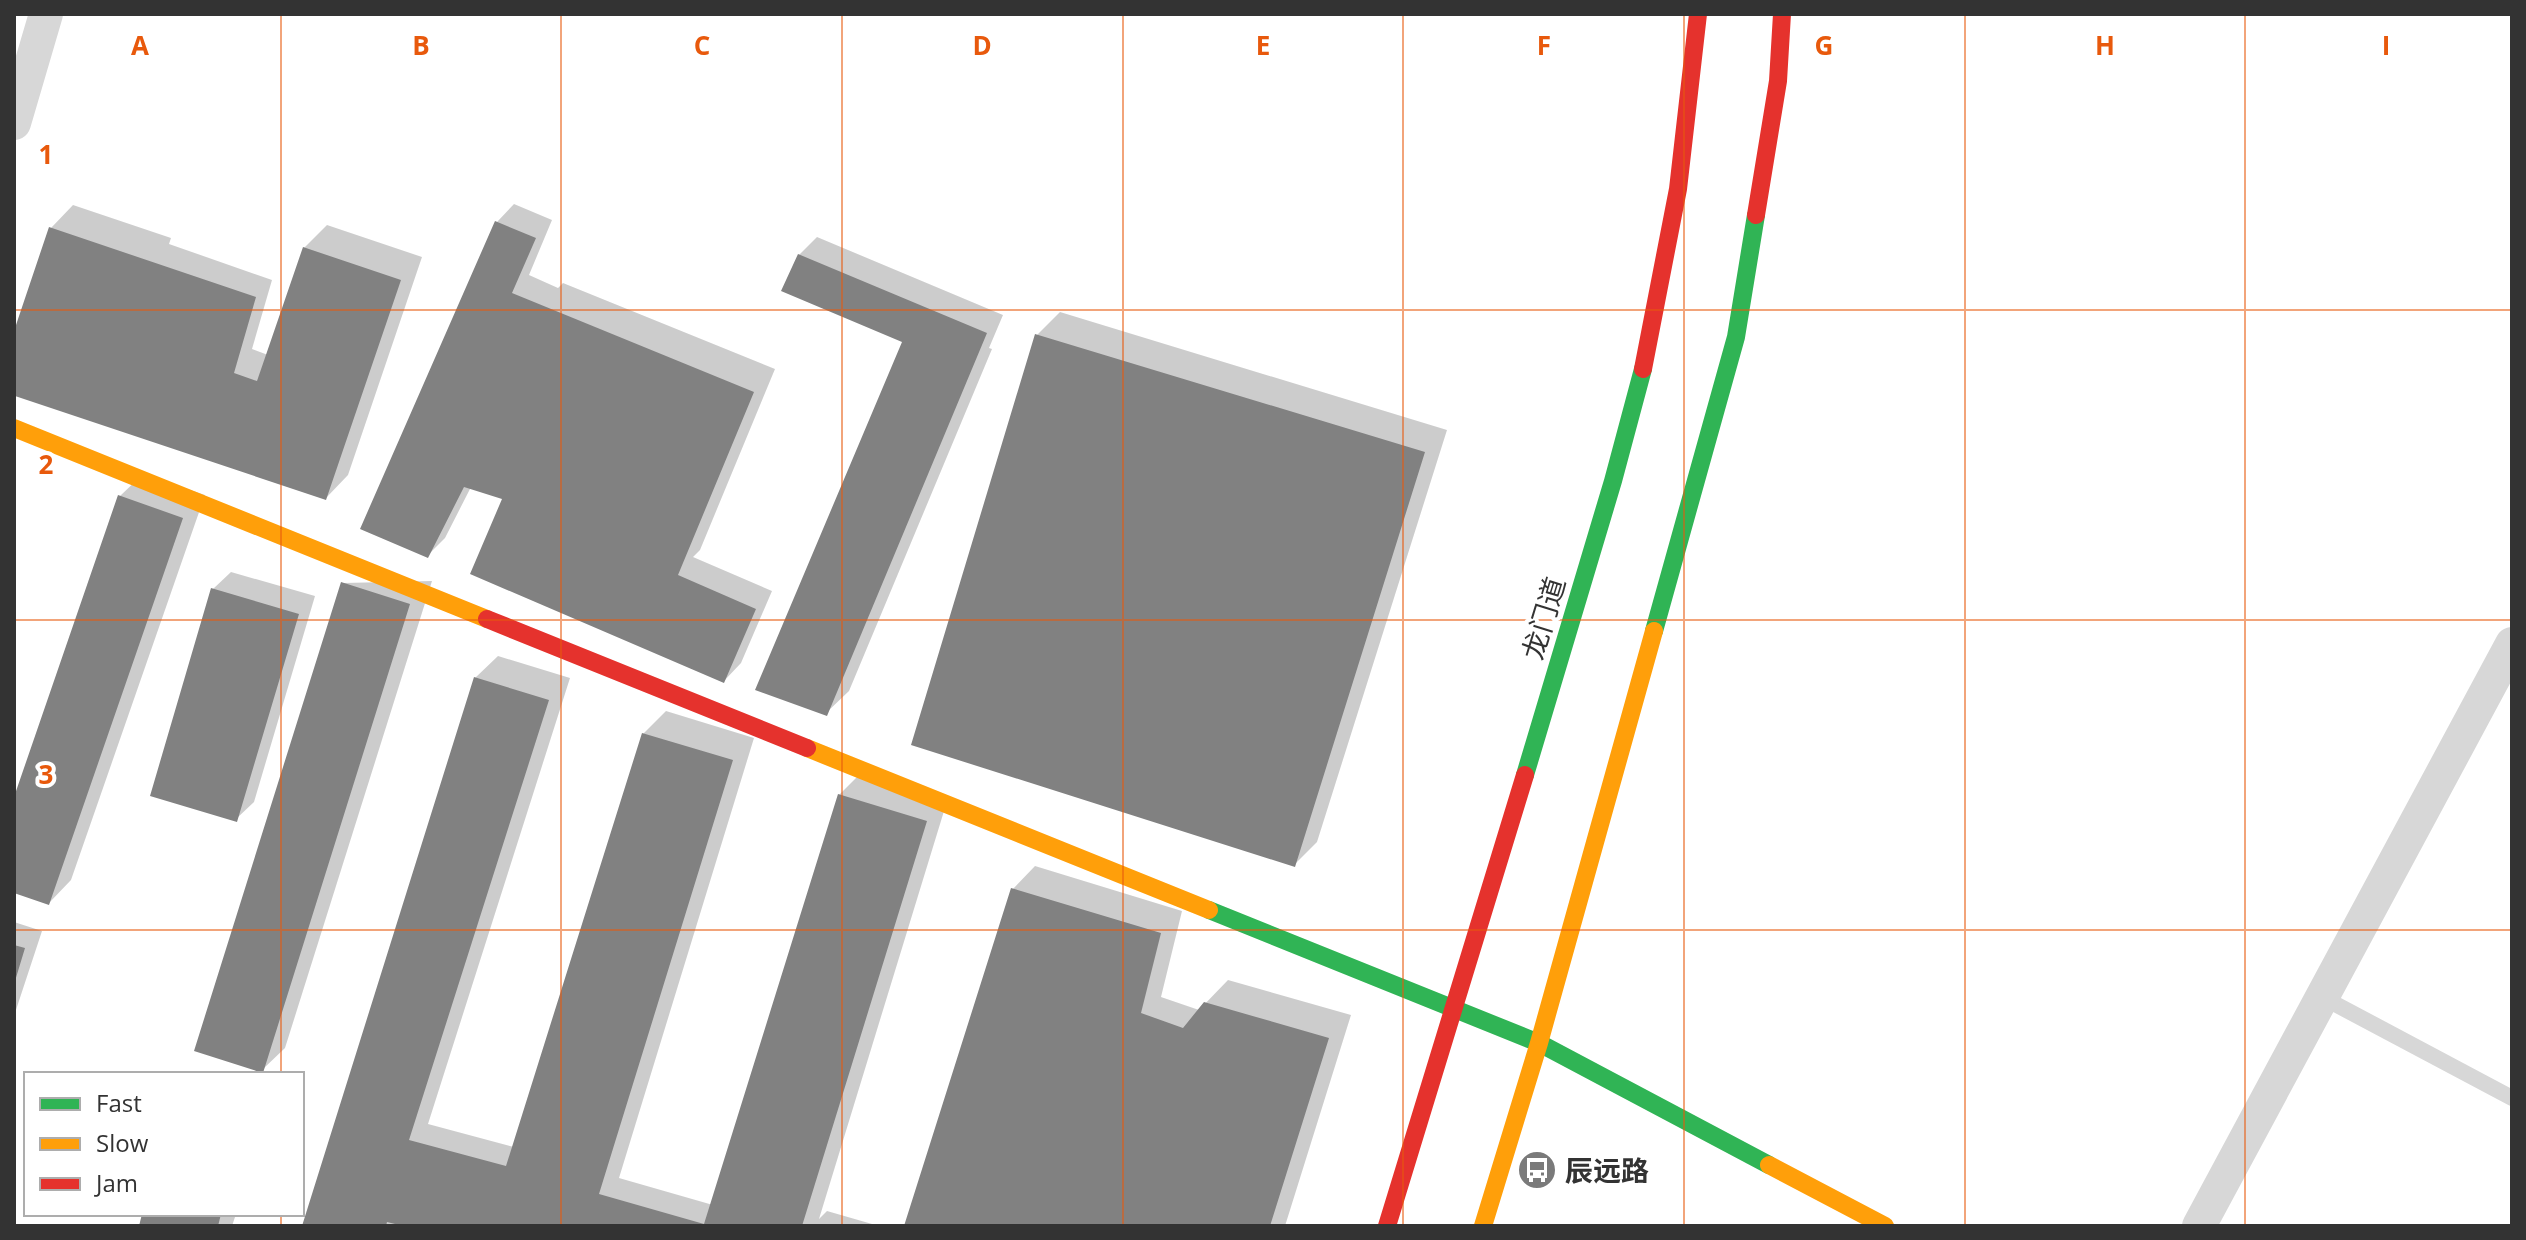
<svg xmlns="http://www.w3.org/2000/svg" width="2526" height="1240" viewBox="0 0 2526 1240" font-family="'Open Sans','Noto Sans SC',sans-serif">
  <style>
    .shadow { fill: #0003 }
    .building { fill: #818181 }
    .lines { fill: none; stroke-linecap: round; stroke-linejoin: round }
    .lane { stroke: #d7d7d7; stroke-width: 16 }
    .street { stroke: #d7d7d7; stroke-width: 34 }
    .fast { stroke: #30b455; stroke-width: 18 }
    .slow { stroke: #ff9f0a; stroke-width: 18 }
    .jam { stroke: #e5322d; stroke-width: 18 }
    .grid { fill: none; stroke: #e8590c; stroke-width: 2; stroke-opacity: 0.55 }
    .labels { text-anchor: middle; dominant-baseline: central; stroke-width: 8; stroke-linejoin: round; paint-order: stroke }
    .street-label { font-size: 28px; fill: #333; stroke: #fff }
    .poi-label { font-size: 28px; font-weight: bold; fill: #333; stroke: #fff; text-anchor: start }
    .grid-label { font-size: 26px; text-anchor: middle; font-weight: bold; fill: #e8590c; stroke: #fff; stroke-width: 8; stroke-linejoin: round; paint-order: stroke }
  </style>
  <rect width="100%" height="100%" fill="#fff"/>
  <path class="shadow" d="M514,204L552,220L529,275L558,288L563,283L775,369L700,550L693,557L772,591L741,663L724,681L505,498L471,487L445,538L427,556L363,528L497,222Z
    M73,205L171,238L169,244L272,280L252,349L268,355L304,248L327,225L422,257L348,475L326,498L16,394L14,391V337L51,228Z
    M817,237L1003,315L989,348L992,349L849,691L826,713L904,341L799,255Z
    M1060,312L1447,430L1317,842L1295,864L1037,335Z
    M143,474L205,495L71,880L49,903L14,891V803L120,496Z
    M231,572L315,596L254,802L236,819L213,589Z
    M432,581L285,1048L262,1070L343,583Z
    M498,656L570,678L428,1124L514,1147L643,734L666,711L754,738L619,1178L713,1205L839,795L862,772L948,798L819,1219L827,1211L879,1226H411L401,1223L400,1226H304L475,678Z
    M1035,866L1182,911L1161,997L1199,1010L1228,980L1351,1015L1285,1226H906L1013,889Z
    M14,922L42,931L14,1016Z
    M144,1214H236L232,1226H141Z"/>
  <path class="building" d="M495,221L536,238L512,293L754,392L678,575L756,609L724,683L470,574L502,499L464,487L428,558L360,529Z
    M49,227L256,297L234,373L257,381L303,247L401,280L326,500L15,396L14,331Z
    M798,254L987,333L827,716L755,690L902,342L781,291Z
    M1035,334L1425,452L1295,867L911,745Z
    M118,495L183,518L49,905L14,893V797Z
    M341,582L410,604L263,1073L194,1051Z
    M211,588L299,614L237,822L150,796Z
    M474,677L549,700L409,1140L506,1166L642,733L733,760L599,1194L704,1224L838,794L927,821L802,1226H403L387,1222L386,1226H302Z
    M1011,888L1161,933L1141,1013L1183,1028L1204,1002L1329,1038L1270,1226H904Z
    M14,945L25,948L15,981H14Z
    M142,1214H221L218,1226H139Z"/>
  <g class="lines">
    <path class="lane" d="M2322,997L2512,1098"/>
    <path class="street" d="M14,123L46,14
      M2199,1226L2512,644"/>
    <path class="fast" d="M1654,631L1736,337L1756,215
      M1525,775L1613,481L1643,369
      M1209,910L1539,1043L1769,1165"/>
    <path class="slow" d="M14,428L487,619
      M807,748L1209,910
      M1769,1165L1885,1226
      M1483,1226L1539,1043L1654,631"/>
    <path class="jam" d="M1756,215L1778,81L1782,14
      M1643,369L1678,189L1698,14
      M487,619L807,748
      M1387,1226L1525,775"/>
  </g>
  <path class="grid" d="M281,14V1074M561,14V1226M842,14V1226M1123,14V1226M1403,14V1226M1684,14V1226M1965,14V1226M2245,14V1226M14,310H2512M14,620H2512M14,930H2512M281,1214V1226"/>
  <defs>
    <g id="bus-disc" transform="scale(2)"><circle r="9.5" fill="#7a7a7a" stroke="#fff"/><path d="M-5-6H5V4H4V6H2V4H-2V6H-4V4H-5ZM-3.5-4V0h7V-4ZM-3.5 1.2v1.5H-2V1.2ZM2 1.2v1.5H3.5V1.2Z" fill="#fff"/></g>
  </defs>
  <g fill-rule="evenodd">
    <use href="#bus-disc" x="1537" y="1170"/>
  </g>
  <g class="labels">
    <g class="street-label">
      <text transform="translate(1543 618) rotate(-73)">龙门道</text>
    </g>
    <g class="poi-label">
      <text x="1565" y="1170">辰远路</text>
    </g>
  </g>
  <g class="grid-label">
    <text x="140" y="55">A</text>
    <text x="421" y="55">B</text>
    <text x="702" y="55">C</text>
    <text x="982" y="55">D</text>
    <text x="1263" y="55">E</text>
    <text x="1544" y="55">F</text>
    <text x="1824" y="55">G</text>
    <text x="2105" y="55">H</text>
    <text x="2386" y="55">I</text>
    <text x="46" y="164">1</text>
    <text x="46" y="474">2</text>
    <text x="46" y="784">3</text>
  </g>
  <rect width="2526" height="1240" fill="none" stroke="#333333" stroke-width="32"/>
  <rect x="24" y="1072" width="280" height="144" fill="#ffffff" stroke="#adadad" stroke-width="2"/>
  <rect x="40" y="1098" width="40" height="12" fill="#30b455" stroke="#adadad" stroke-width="2"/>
  <text x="96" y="1112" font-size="24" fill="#333333">Fast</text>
  <rect x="40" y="1138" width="40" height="12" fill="#ff9f0a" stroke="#adadad" stroke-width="2"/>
  <text x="96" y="1152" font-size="24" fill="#333333">Slow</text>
  <rect x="40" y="1178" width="40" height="12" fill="#e5322d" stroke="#adadad" stroke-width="2"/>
  <text x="96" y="1192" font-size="24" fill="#333333">Jam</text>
</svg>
